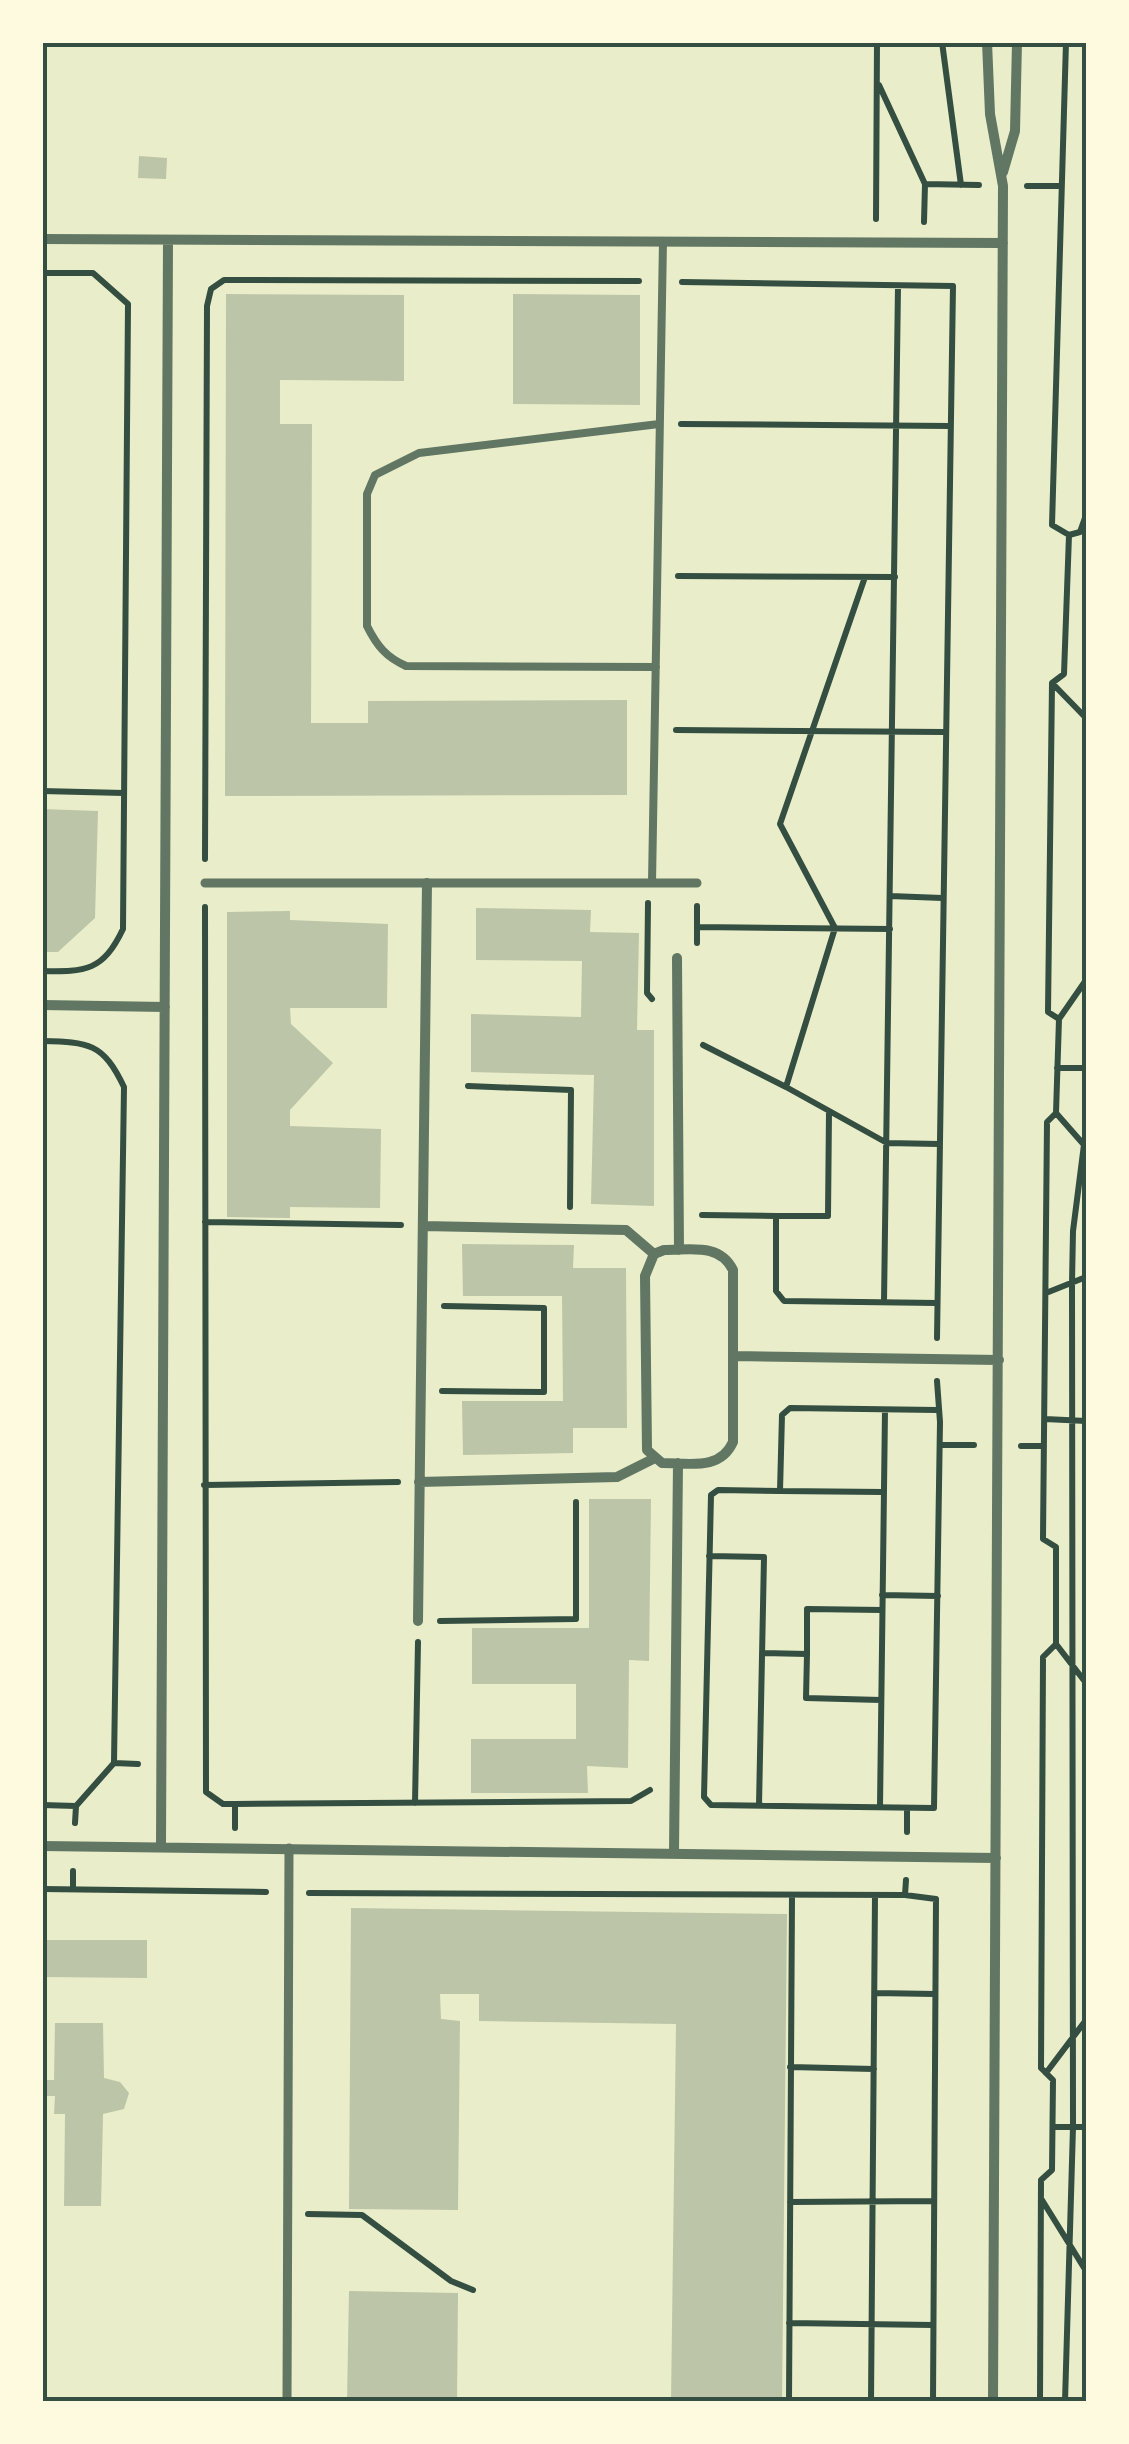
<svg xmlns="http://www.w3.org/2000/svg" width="1129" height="2444" viewBox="0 0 1129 2444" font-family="'Roboto Condensed',sans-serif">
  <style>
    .building { fill: #bcc5a7 }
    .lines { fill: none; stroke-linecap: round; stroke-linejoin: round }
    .path { stroke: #344e41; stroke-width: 6 }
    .service { stroke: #617663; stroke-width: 8 }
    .pedestrian { stroke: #617663; stroke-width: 9 }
    .minor { stroke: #617663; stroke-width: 10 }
    .neatline { fill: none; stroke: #344e41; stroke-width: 4 }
  </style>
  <rect width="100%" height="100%" fill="#e9edc9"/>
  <path class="building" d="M139,156L167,158L166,179L138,178Z
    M226,294L404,295V381L280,380V424H312L311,723H368V701L627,700V795L225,796Z
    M513,294L640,295V405L513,404Z
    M42,809L98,811L95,918L58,952H42Z
    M476,908L591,910L590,932L639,933L637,1030H654V1206L591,1204L594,1075L471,1072V1014L581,1017L582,961L476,960Z
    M290,911V920L388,924L387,1008H290L291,1024L333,1063L290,1110V1126L381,1129L380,1208L290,1207V1218L227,1217V912Z
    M462,1244L574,1245L573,1268H626L627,1428H573V1453L463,1455L462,1401H563L562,1296H463Z
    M589,1499H651L649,1661L629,1660L628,1768L587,1766L588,1793H471V1739H576V1684H472V1628H589Z
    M351,1908L787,1914L782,2402H671L676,2024L479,2021V1994H440L441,2019L460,2021L458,2210L349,2209Z
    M42,1940H147V1978L42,1977Z
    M55,2023H103L104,2078L120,2082L129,2093L124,2109L103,2114L101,2206H64L65,2114H54L55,2096H42V2080H54Z
    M349,2291L458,2293L457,2402H347Z"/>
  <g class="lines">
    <path class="path" d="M942,42L961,185
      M1084,42L1086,46
      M879,85L925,184
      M1027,186H1061
      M876,219L877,42
      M924,222L925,184L979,185
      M42,273H93L128,304L123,929C103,971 86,972 42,971
      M682,282L953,286L937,1338
      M681,424L950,426
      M1069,535L1080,532L1086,515
      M678,576L895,577
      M865,577L780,824L835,928L786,1087L887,1143L939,1144
      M1053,684L1086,718
      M676,730L945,732
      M42,791L124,793
      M205,859L207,306L211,289L224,280L639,281
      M890,896L942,898
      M648,903L647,993L652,999
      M697,906V943
      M205,907L206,1792L223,1804H235L631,1801L650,1790
      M697,927L890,929
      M1059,1019L1086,980
      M42,1041C89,1042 103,1043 124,1087L114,1763L76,1806L75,1823
      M703,1045L786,1087
      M1057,1068H1086
      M468,1086L571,1090L570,1207
      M1056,1113L1085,1146
      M702,1215L776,1216V1291L784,1301L937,1303
      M776,1216H828L829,1111
      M205,1222L401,1225
      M1046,1293L1086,1277
      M884,1302L898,286
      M442,1391L544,1392V1308L444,1306
      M937,1410L790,1408L782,1415L780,1491L718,1490L711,1495L704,1797L711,1805L934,1808L940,1422L937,1381
      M1045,1419L1086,1421
      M940,1445H974
      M1021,1446H1044
      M204,1485L398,1482
      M780,1491L883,1492
      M709,1556L764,1557L759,1805
      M882,1595L938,1596
      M440,1621L576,1619V1502
      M1056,1644L1086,1683
      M763,1653L807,1654L806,1698L881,1700
      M807,1654V1609L882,1610
      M114,1763L138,1764
      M415,1803L418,1642
      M42,1805L76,1806
      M880,1807L885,1410
      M235,1828V1804
      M907,1832V1808
      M906,1880L905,1895L936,1899L933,2402
      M42,1889L266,1892
      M73,1889V1871
      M309,1893L905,1895
      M875,1993L935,1994
      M790,2067L874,2069
      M1046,2073L1086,2020
      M1053,2127H1086
      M1042,2200L1086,2271
      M790,2202L934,2201
      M308,2214L362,2215L451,2281L473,2290
      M789,2323L933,2325
      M789,2402L792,1897
      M871,2402L875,1895
      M1040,2402L1041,2180L1052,2170L1053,2080L1041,2068L1043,1657L1056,1644V1547L1043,1539L1047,1122L1056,1113L1059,1019L1048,1012L1052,683L1064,674L1069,535L1052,525L1066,42
      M1065,2402L1073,2127L1072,1283L1073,1231L1086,1129"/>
    <path class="service" d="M656,667L406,666C386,657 377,646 367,626V494L375,475L419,453L659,424
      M652,883L663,241"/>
    <path class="pedestrian" d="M205,883H697
      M287,2402L289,1848"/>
    <path class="minor" d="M987,42L990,114L1003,186L993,2402
      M1003,172L1015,131L1017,42
      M42,239L1003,243
      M677,958L679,1250
      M42,1005L165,1007
      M423,1226L626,1230L654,1254
      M664,1250C691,1250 720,1243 733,1270V1442C720,1471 689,1463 662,1463L647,1450L645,1276L654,1254Z
      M733,1356L999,1360
      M419,1482L617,1477L653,1459
      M418,1621L427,883
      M42,1846L996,1858
      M161,1847L168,240
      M674,1853L678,1463"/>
  </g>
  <rect width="1129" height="2444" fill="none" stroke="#fefae0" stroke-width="90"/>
  <rect x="45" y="45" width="1039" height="2354" class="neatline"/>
</svg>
